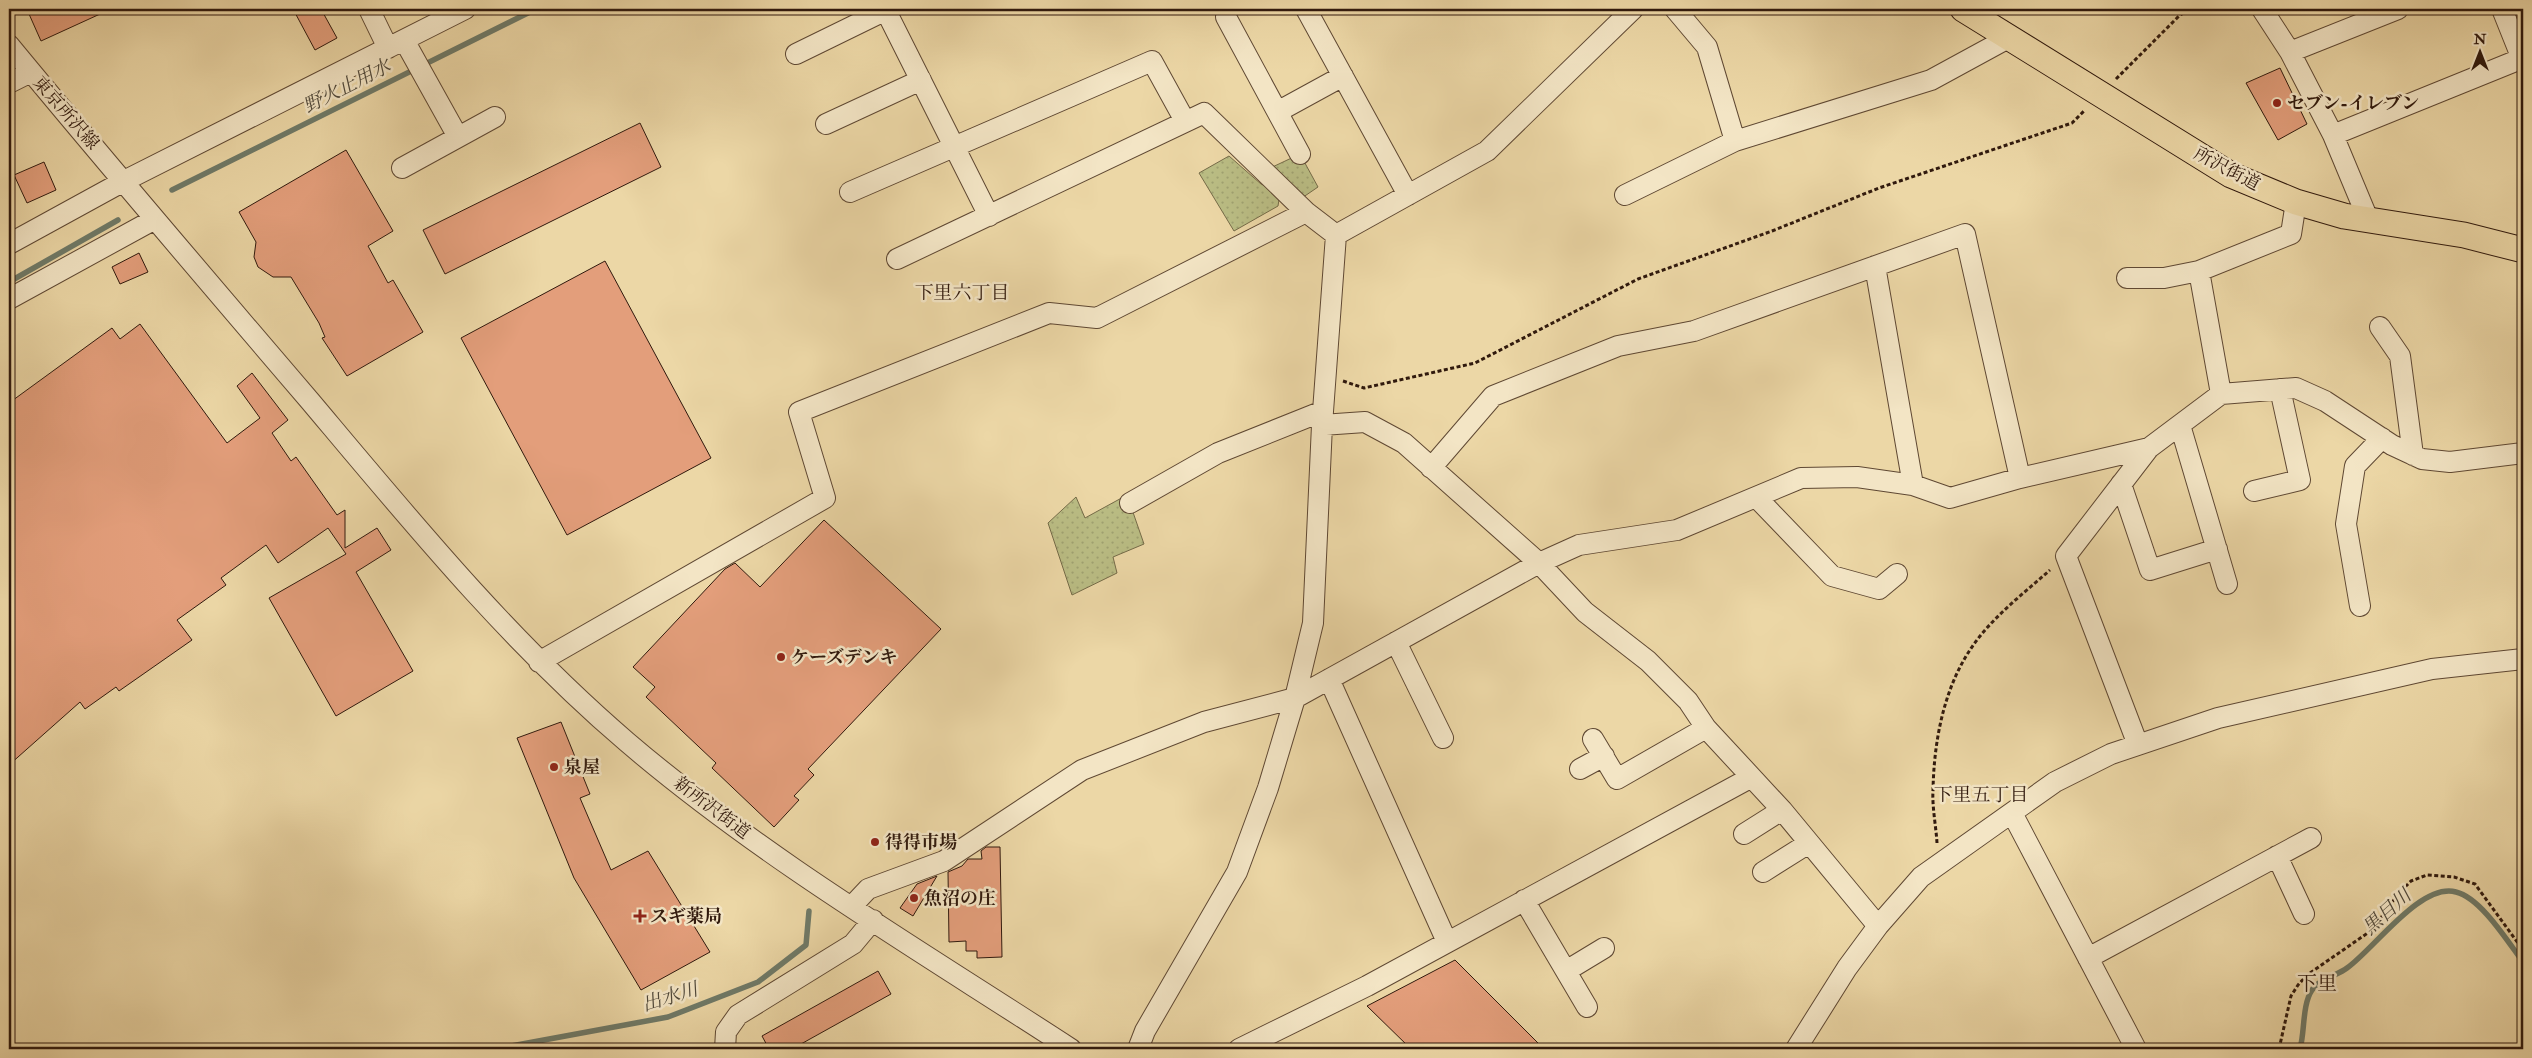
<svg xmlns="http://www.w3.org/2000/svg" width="2532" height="1058" viewBox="0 0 2532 1058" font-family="'IM FELL Double Pica','Noto Serif JP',serif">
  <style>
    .green { fill: url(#green-dots); stroke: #756b48 }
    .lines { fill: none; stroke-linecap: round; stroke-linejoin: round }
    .stream { stroke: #6f7a68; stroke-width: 5.5 }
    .building { fill: #e39e7b; stroke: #30190d }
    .minor-casing { stroke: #5f4833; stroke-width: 22 }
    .major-casing { stroke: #30190d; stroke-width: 27 }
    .path { stroke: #30190d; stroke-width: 3; stroke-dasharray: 4 2.5; stroke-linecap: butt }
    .minor { stroke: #f3e5c5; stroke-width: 20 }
    .major { stroke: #ecd7a6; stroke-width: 25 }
    .poi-dot { fill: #8f2418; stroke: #f3e5c5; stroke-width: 2 }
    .labels { text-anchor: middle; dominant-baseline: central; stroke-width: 5; stroke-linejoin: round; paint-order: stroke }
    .poi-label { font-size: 18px; font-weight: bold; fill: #30190d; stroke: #f3e5c5; text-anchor: start }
    .street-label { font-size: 18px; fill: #30190d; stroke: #f3e5c5 }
    .water-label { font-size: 19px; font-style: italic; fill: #50493b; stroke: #f3e5c5 }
    .neighbourhood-label { font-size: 19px; fill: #30190d; stroke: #f3e5c5 }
    .quarter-label { font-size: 20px; fill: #30190d; stroke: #f3e5c5 }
  </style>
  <defs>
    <pattern id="green-dots" width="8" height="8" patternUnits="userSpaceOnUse" patternTransform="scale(1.25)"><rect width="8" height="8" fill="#babd84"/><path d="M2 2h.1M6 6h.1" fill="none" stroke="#a0a271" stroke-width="1.8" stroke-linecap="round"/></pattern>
  </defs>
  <rect width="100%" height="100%" fill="#ecd7a6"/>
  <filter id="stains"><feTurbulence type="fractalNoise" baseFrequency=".004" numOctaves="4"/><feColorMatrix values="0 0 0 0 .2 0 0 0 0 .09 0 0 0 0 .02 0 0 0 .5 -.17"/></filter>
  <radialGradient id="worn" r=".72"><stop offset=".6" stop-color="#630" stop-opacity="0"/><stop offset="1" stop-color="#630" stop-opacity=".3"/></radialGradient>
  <path class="green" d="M1300,154L1318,187L1296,202L1264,171Z
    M1229,156L1261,184L1280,193L1278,206L1234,231L1199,173Z
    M1127,495L1144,544L1113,557L1117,573L1072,595L1048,523L1076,497L1085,518Z"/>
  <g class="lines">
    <path class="stream" d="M172,190L536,9
      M9,282L118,220
      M495,1049L668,1017L758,982L806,945L809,911
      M2300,1049C2305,1031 2302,1005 2312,990C2318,980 2338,975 2347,968C2374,949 2421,882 2456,892C2481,898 2508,942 2523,962"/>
  </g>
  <path class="building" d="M40,9H111L41,41L29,14Z
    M293,9H321L337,38L315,50Z
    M2280,68L2307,124L2278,140L2246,83Z
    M640,123L661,167L445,274L423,230Z
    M346,150L393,231L368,246L388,283L393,280L423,332L347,376L322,338L325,337L319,323L291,277H273L258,267L254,257L256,242L239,212Z
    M44,162L56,190L27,203L14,175Z
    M139,253L148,272L120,284L112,267Z
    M605,261L711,458L567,535L461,338Z
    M140,324L227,443L260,418L237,386L252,373L288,420L272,433L291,461L296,457L337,515L345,510V548L377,528L391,550L356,572L413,671L336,716L269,598L346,554L328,528L278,563L266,545L221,578L226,585L177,620L192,640L119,691L116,687L85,709L80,702L9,765V403L112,328L120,339Z
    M824,520L941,629L808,769L814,775L794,796L799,800L774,827L712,768L716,763L646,697L655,687L633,667L725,569L735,563L760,587Z
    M561,722L590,794L580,798L611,870L648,851L710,952L641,990L574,878L517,738Z
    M986,847H1000L1002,957L977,958V951H966V941L949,942L948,872L962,866L968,859H982L981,851Z
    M937,876L913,916L900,908L917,884Z
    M1455,960L1544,1049H1411L1367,1006Z
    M878,971L891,994L792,1049H769L762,1036Z"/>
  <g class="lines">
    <g class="minor-casing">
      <path id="minor" d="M369,9L388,48
        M885,9L989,216
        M1306,9L1408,195
        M1675,9L1707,47L1735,141
        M2262,9L2290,52L2333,135L2368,219
        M2502,9L2522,59
        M1226,17L1300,154
        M404,40L458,137
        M9,45C108,165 209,283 310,401C410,520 508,640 627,742C764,859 921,951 1071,1049
        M2290,52L2398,9
        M796,54L886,10
        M9,83L31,72
        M1279,111L1343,76
        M826,124L921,80
        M2333,135L2523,58
        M402,168L495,117
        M850,192L1152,61L1185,121
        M1625,195L1735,141L1931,80L2010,37
        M9,244L124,181L465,9
        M897,259L1204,113L1306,212L1336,235
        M1875,266L1913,485
        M2199,271L2221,394
        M2127,278H2164L2199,271L2291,234L2296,202
        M9,299L155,219
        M2380,327L2400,356L2413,455
        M1322,425L1365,422L1404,443L1539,563L1585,612L1648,661L1688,701L1706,728L1782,810L1878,926
        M2180,425L2227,584
        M1431,468L1493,396L1618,346L1694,331L1965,234L2020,478
        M2121,484L2150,570L2217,549
        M2254,491L2300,480L2280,389
        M1757,498L1832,576L1879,589L1897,574
        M1130,503L1218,453L1323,411
        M2360,606L2346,524L2355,466L2382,438
        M1396,642L1443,738
        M539,662L825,498L799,412L1049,313L1097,318L1306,212
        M1329,679L1447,942
        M1593,739L1617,779L1706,728
        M2138,745L2066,556L2149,448L2221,394L2296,388L2325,401L2392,445L2422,459L2450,462L2523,453
        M1580,769L1604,756
        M2012,813L2136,1049
        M1744,834L1782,810
        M2277,856L2304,914
        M1763,872L1809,843
        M1524,900L1587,1007
        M852,906L868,889L944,861L1082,770L1204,722L1295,698L1539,563L1579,545L1677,530L1801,478L1857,477L1913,485L1950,498L2020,478L2149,448
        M2088,958L2311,838
        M1566,971L1604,948
        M725,1049L726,1032L738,1015L853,944L873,920
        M1138,1049L1145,1031L1237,872L1268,788L1295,698L1313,623L1322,425L1336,235L1487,151L1633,9
        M1239,1049L1367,986L1750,778
        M1796,1049L1847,968L1878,926L1921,877L2055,782L2111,754L2218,718L2432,669L2523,659"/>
    </g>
    <g class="major-casing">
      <path id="major" d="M1963,9L2231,175L2296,202L2344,216L2464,235L2523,250"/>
    </g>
    <path class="path" d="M2116,79L2180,15L2192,9
      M1343,381L1364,388L1475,363L1638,279L1772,231L1879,188L2072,123L2085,110
      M1937,843C1936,826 1932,807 1933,790C1934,740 1944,686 1974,644C1994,616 2024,593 2050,570
      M2279,1049L2291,996L2298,985L2307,975L2372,930L2399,893L2411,881L2427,875L2454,877L2475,884L2523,950"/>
    <use href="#minor" class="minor"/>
    <use href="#major" class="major"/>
  </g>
  <g class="poi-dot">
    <circle cx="2277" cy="103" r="5"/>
    <circle cx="781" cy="657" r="5"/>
    <circle cx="554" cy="767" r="5"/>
    <circle cx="875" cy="842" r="5"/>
    <circle cx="914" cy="898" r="5"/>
    <path d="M637.5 908.5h5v5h5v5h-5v5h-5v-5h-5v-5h5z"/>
  </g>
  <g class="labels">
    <g class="poi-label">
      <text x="2287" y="103">セブン-イレブン</text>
      <text x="791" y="657">ケーズデンキ</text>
      <text x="564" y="767">泉屋</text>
      <text x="885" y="842">得得市場</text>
      <text x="924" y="898">魚沼の庄</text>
      <text x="650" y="916">スギ薬局</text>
    </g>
    <g class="street-label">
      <text transform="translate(66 113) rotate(49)">東京所沢線</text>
      <text transform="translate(2227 169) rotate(28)">所沢街道</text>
      <text transform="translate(712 808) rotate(37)">新所沢街道</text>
    </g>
    <g class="water-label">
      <text transform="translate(347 86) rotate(-27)">野火止用水</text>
      <text transform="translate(2387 912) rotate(-42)">黒目川</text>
      <text transform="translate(670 997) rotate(-17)">出水川</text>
    </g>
    <g class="neighbourhood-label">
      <text x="962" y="293">下里六丁目</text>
      <text x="1981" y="795">下里五丁目</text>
    </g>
    <g class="quarter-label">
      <text x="2317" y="983">下里</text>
    </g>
  </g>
  <rect width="2532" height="1058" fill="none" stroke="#ecd7a6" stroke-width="30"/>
  <rect x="10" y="10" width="2512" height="1038" fill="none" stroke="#30190d" stroke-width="2.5"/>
  <rect x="15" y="15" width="2502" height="1028" fill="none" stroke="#30190d"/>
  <g transform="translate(2480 52)" stroke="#f3e5c5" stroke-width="4" paint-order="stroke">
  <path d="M0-4L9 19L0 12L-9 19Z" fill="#30190d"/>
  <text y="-8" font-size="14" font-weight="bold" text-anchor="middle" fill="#30190d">N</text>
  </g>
  <rect width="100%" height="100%" filter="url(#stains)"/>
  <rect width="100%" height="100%" fill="url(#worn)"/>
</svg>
